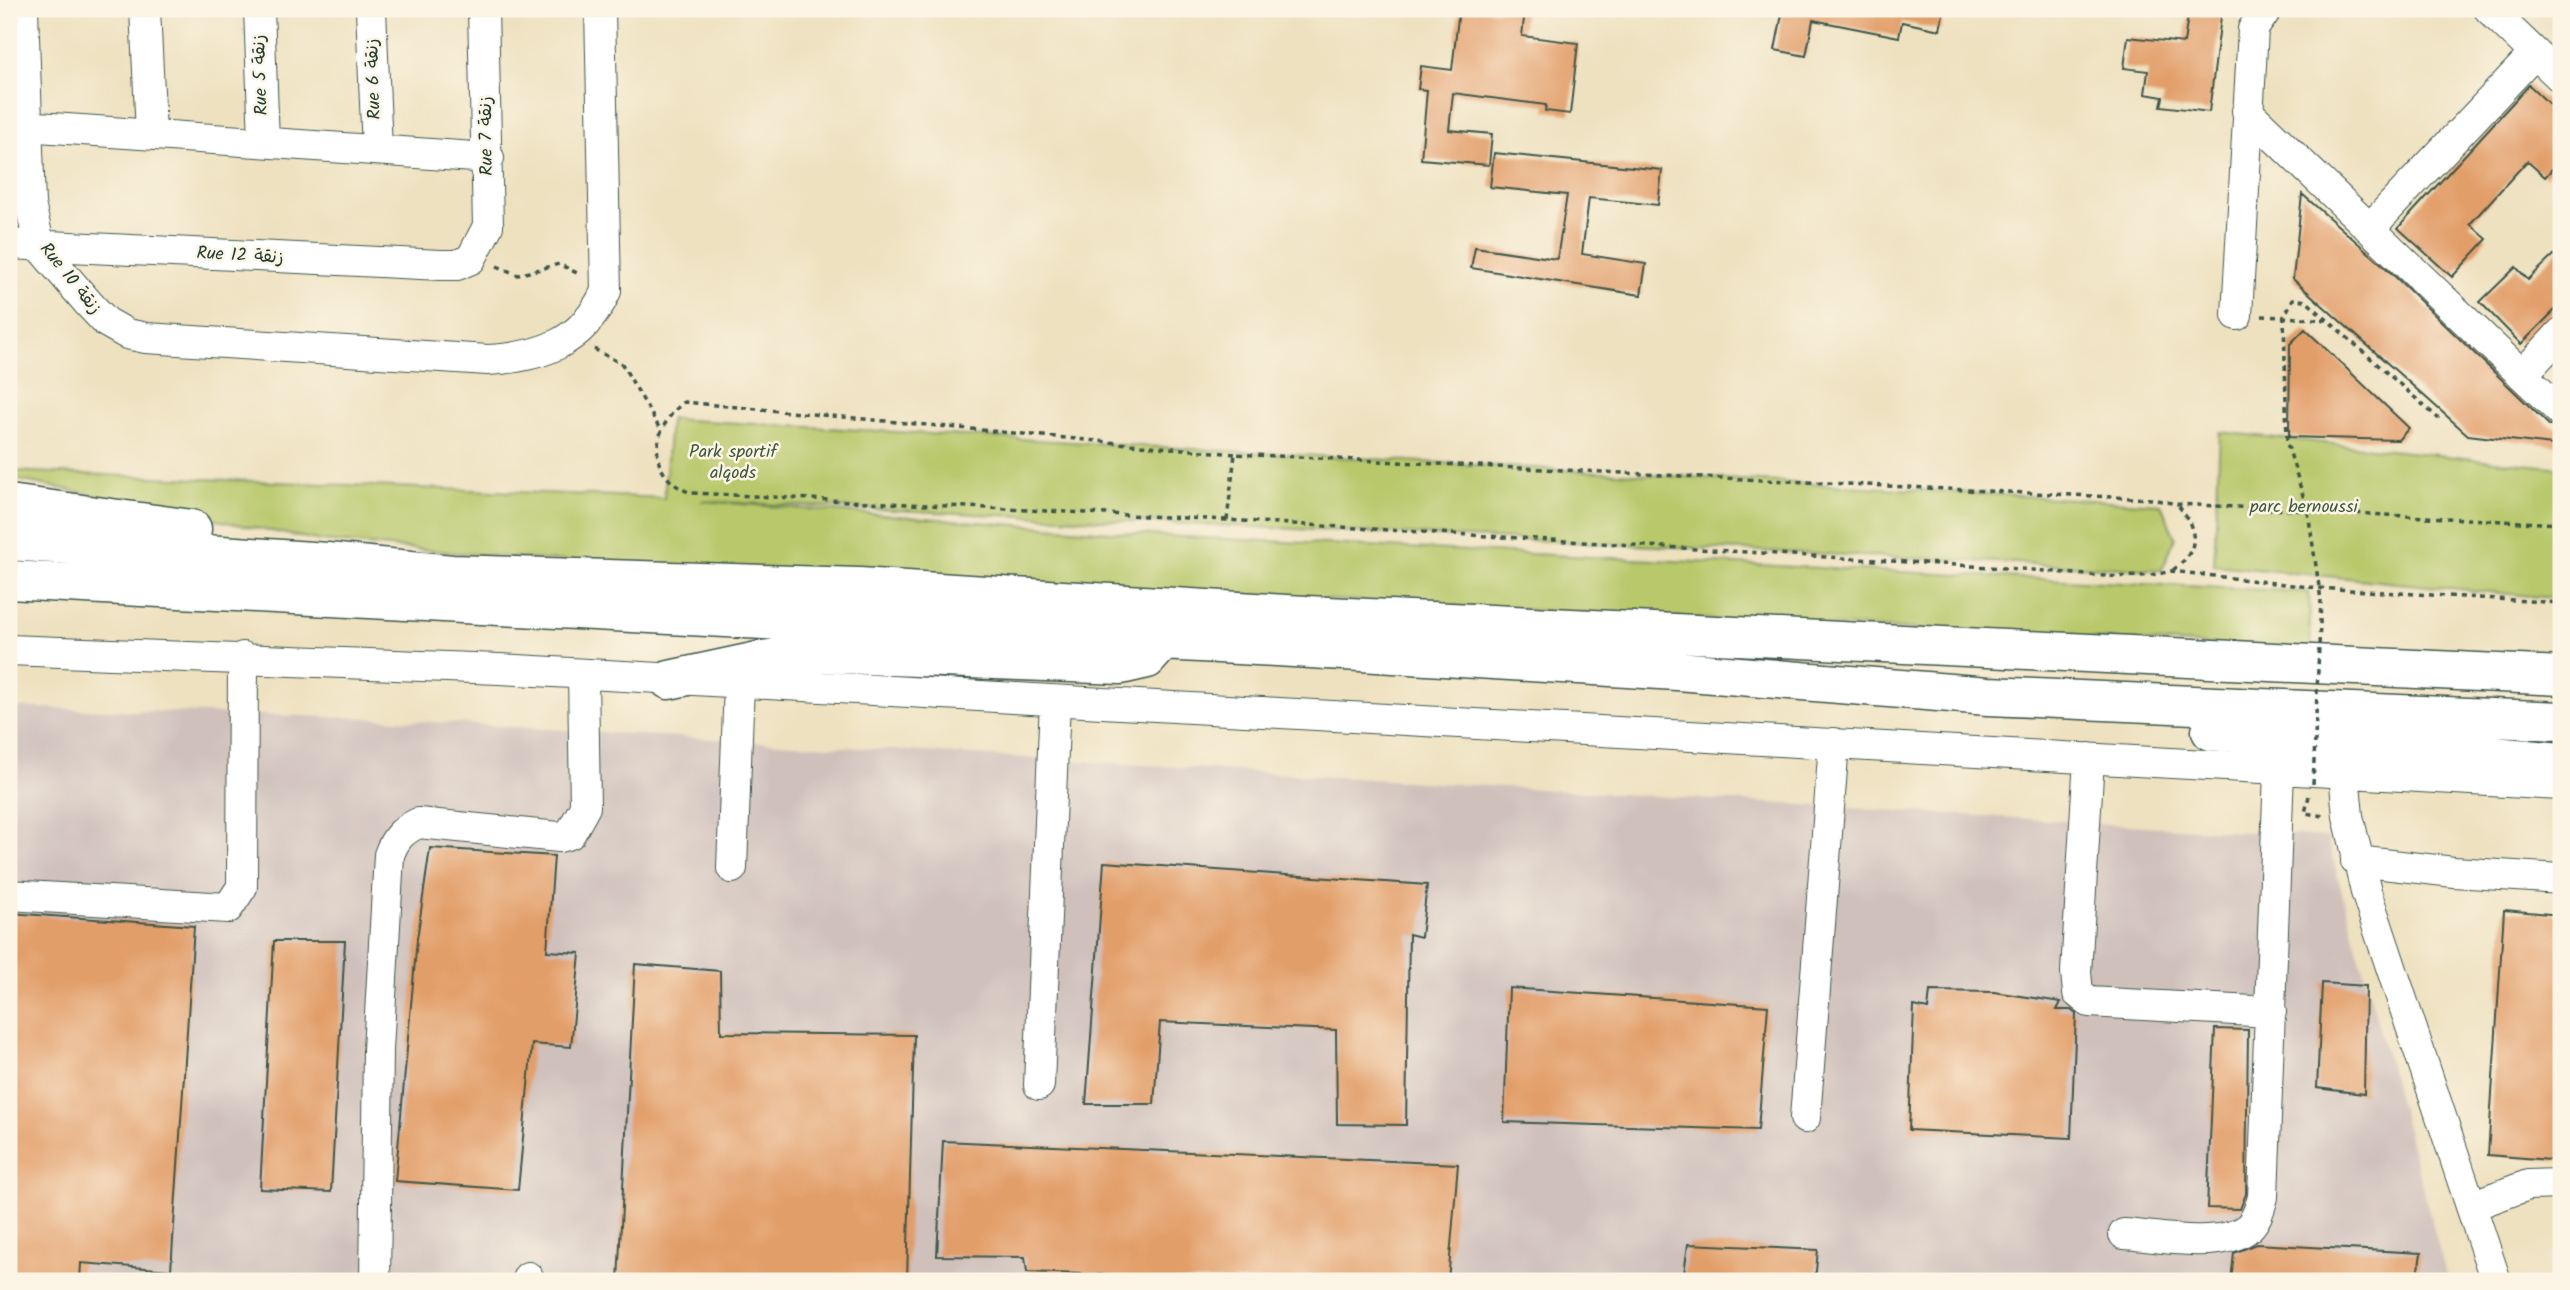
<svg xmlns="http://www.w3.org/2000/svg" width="2570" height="1290" viewBox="0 0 2570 1290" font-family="Kalam,'Playpen Sans Arabic',sans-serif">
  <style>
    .industrial { fill: #cfc0bb }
    .green { fill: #b8c86b; stroke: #6c8250; stroke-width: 2 }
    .building { fill: #e29e69 }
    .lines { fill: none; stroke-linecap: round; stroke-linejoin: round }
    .minor-casing { stroke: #3e5649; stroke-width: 32 }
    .highway-casing { stroke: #3e5649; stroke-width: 41 }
    .path { stroke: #3e5649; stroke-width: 3.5; stroke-dasharray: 5 5; stroke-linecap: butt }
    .minor { stroke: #fff; stroke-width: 30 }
    .highway { stroke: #fff; stroke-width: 38 }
    .path-bridge { stroke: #3e5649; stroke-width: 3.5; stroke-dasharray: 5 5; stroke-linecap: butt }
    .labels { text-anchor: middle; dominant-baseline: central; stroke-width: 5; stroke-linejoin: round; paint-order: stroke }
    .street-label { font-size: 18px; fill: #1f3d34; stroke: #fcf5e5 }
    .park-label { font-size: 18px; fill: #3e593f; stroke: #fcf5e5 }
  </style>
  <rect width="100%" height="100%" fill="#fcf5e5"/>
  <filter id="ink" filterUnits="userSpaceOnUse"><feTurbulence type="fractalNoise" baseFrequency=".0143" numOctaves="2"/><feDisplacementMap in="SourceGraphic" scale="14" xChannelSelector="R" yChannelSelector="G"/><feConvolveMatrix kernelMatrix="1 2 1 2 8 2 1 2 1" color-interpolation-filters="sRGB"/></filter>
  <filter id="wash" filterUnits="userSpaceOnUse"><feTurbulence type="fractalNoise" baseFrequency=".00686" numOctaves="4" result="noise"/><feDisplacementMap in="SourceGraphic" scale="28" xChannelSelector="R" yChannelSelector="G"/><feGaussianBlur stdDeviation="1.57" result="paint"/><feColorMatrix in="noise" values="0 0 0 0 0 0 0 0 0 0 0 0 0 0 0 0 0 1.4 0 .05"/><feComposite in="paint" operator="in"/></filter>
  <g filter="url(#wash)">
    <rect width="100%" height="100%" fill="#eee1c0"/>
    <path class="industrial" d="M9,707L367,718L2327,837L2448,1281H9Z"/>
    <path class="green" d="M670,419L2161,504L2175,538L2162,570L701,501L1164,536L2309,592L2311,650L531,559L321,541L9,478V471L664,498Z
      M2220,432L2561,468V599L2214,565Z"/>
    <g id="blocks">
      <path class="building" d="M1459,9L1525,10L1522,36L1578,43L1570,114L1545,111L1546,105L1453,93L1449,130L1492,134L1489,165L1421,159L1427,90L1418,89L1421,66L1452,70Z
        M1783,9H1944L1940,30L1902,22L1899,37L1813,20L1806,56L1775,50Z
        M2189,9H2222L2209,112L2161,106L2163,97L2145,94L2148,71L2124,68L2128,37L2184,43Z
        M2529,85L2561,115V159L2545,177L2527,161L2470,224L2487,239L2452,277L2398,228Z
        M1494,153L1662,170L1658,205L1589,198L1582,254L1646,264L1641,295L1471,268L1475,247L1557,259L1567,195L1490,187Z
        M2302,194L2384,266L2549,425L2561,429V446L2468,435L2293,279Z
        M2561,248V304L2521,344L2480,302L2516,267L2528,280Z
        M2305,329L2409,428L2398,440L2289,437L2290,344Z
        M430,848L554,856L547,951L580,953L571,1047L532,1044L518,1190L395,1181L417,939Z
        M1104,862L1427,885L1421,937L1409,934L1406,1125L1337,1124L1336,1030L1160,1022L1154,1104H1086Z
        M2504,910L2561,915V1161L2488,1155Z
        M9,913L194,926L171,1270L81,1263L80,1281H9Z
        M274,941H345L331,1192L260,1189Z
        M635,964L720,971L721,1033L914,1035L907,1281H618Z
        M2322,983L2366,986L2364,1094L2317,1088Z
        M1509,988L1768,1006L1758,1130L1504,1122Z
        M1930,991L1994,992L2061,1002L2057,1010H2071L2076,1014L2071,1138L1909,1130L1914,1006L1928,1009Z
        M2215,1029L2248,1030L2246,1194L2240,1209L2207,1208Z
        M943,1141L1458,1164L1448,1281H1109V1275L1027,1272L1025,1257L937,1256Z
        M1688,1244L1818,1250L1815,1281H1683Z
        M2256,1244L2421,1253L2417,1281H2231L2234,1253Z"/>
    </g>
  </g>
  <g filter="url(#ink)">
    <use href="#blocks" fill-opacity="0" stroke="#3e5649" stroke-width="2"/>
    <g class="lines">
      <g class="minor-casing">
        <path id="minor" d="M23,9L30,204L40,247L89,304L106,322L127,334L146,338L488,360C541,357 583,343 606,291L600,9
          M145,9L151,133
          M259,9L264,141
          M371,9L377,150
          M2489,9L2561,78
          M2247,111L2561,412
          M9,125L489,158
          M2370,228L2535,53
          M9,244L441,265H457L471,259L488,226L483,9
          M2237,315L2253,29L2267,9
          M2522,375L2561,333
          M9,650L499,669L2561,785
          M2089,758L2076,972L2078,993L2089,1002L2271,1012
          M2344,773L2348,816L2366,892L2496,1281
          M2356,861L2454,872L2561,879
          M732,868L739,684
          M9,895L228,908L242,887L243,657
          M1039,1085L1055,701
          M1805,1118L1834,743
          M2471,1206L2528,1185L2561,1184
          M2124,1234C2156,1236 2217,1249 2245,1230C2256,1223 2260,1208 2263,1197L2279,771
          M375,1281L378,1050L389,855C395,838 402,831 418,823L559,837L570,834L585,807L583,675
          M528,1281V1277"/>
      </g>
      <g class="highway-casing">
        <path id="highway" d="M9,504L192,529
          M9,541L327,562L452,574L859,587L1286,614L2561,676
          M9,580L1294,648L1677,671L1988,696L2561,721
          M669,680L762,660L815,653L1121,665L1147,659L1156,649
          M2211,731L2561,762"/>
      </g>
      <path class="path" d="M497,266L518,275L559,264L581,275
        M2262,316L2284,317L2287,443L2308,512L2321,600
        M2327,320L2284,317L2293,299L2306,301L2439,419
        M594,349L622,364L660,429
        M1227,520L691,493C645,476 650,429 684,402L1235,454
        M2561,524L2177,504L2152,499L1235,454L1227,520L2021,569C2066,572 2128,583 2171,571L2318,588L2561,603
        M2173,570C2202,549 2197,529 2177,504
        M2309,796L2305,813L2324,816"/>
      <use href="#minor" class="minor"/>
      <use href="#highway" class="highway"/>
      <path class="path-bridge" d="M2313,784L2321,600"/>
    </g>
  </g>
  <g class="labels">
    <g class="street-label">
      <text transform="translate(261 75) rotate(-92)">Rue 5 زنقة</text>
      <text transform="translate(374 79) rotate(-92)">Rue 6 زنقة</text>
      <text transform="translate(487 136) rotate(-91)">Rue 7 زنقة</text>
      <text transform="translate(240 256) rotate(3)">Rue 12 زنقة</text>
      <text transform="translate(70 279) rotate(51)">Rue 10 زنقة</text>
    </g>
    <g class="park-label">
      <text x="733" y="452">Park sportif<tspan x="733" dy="21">alqods</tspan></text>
      <text x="2304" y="507">parc bernoussi</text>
    </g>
  </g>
  <rect width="2570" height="1290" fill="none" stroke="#fcf5e5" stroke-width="35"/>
</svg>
